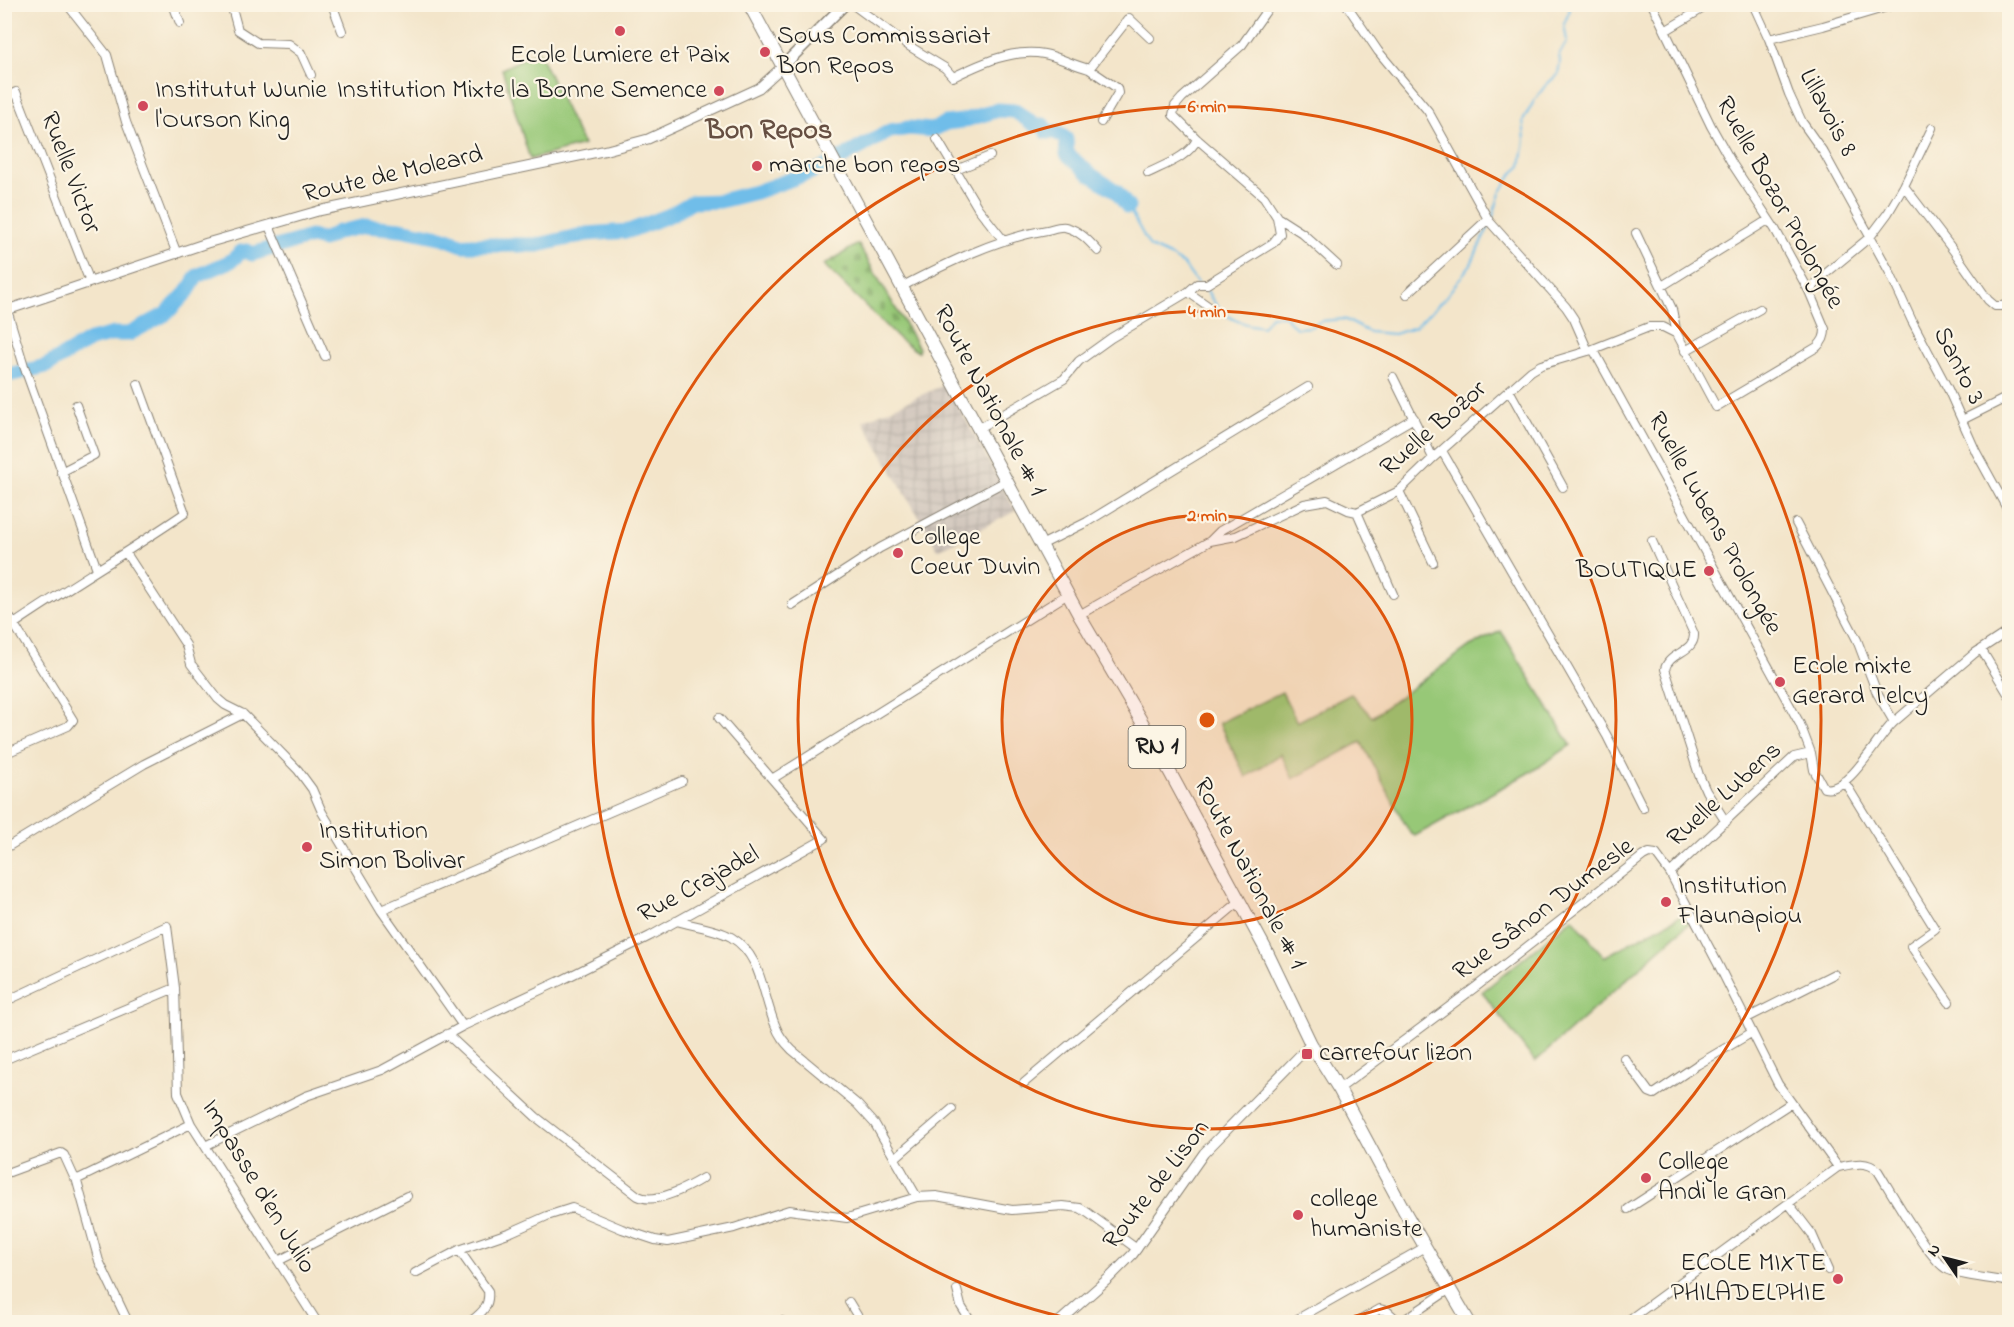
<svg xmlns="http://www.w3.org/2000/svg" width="2014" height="1327" viewBox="0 0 2014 1327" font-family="'Indie Flower',sans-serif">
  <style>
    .industrial { fill: url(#industrial-grid) }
    .green { fill: #97c877; stroke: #5a724a; stroke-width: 1.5 }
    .cemetery { fill: url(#cemetery-stones); stroke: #5a724a; stroke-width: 1.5 }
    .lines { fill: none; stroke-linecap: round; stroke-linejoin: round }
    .stream { stroke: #6fbde9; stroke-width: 2 }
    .river { stroke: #6fbde9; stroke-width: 15 }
    .minor-casing { stroke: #888073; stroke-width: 10 }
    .tertiary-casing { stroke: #888073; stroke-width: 11 }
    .secondary-casing { stroke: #888073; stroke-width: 13 }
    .primary-casing { stroke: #888073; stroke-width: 14 }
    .minor { stroke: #fff; stroke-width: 8 }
    .tertiary { stroke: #fff; stroke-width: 9 }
    .secondary { stroke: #fff; stroke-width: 10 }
    .primary { stroke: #fff; stroke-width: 12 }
    .ring { fill: none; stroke: #de560d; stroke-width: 3 }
    .poi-dot { fill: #d1495b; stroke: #fcf5e5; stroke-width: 2 }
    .labels { text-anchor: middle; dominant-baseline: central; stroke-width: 4.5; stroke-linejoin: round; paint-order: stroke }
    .shield { fill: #fcf5e5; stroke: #5f5d58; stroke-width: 1.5 }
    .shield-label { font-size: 24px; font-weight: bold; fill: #1c1c1c }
    .poi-label { font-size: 26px; fill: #1c1c1c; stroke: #fcf5e5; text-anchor: start }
    .street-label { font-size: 26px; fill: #1c1c1c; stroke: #fcf5e5 }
    .quarter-label { font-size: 28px; font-weight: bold; fill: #664f42; stroke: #fcf5e5 }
    .centre { fill: #de560d; stroke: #fcf5e5; stroke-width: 3 }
    .ring-label { font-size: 18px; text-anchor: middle; font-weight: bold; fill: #de560d; stroke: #fcf5e5; stroke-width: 4.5; stroke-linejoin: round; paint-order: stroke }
  </style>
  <defs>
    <pattern id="industrial-grid" width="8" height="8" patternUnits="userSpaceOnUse" patternTransform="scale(1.5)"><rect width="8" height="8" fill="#cdc2b9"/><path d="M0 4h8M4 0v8" fill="none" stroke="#afa69e"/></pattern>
    <pattern id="cemetery-stones" width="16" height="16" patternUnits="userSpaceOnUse" patternTransform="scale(1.5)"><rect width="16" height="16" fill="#97c877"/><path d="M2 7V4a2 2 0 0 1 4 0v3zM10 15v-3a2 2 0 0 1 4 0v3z" fill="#82ab66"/></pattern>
  </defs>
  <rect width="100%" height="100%" fill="#fcf5e5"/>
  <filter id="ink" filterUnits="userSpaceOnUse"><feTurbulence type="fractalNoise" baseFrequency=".0167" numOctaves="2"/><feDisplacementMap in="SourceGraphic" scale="12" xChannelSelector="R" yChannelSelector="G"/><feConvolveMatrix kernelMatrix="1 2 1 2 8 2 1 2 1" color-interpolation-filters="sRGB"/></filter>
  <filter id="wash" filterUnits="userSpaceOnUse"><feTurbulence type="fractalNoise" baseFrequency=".008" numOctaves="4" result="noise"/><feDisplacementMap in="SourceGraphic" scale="24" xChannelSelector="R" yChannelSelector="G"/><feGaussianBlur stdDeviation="1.35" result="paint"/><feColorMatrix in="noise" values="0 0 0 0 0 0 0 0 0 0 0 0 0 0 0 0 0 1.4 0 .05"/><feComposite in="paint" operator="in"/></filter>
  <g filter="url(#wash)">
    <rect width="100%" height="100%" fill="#f3e5ca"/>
    <path class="industrial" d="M946,384L1016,511L938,550L863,421Z"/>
    <path class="green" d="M538,51L583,145L530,159L502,69Z
      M1501,631L1571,745L1537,768L1415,836L1410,833L1361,742L1293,779L1281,754L1246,777L1219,723L1282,692L1297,722L1351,694L1372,717L1470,646Z
      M1684,914L1689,923L1535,1062L1482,992L1573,918L1604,957Z"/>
    <path class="cemetery" d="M858,244L919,348L918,352L899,339L824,265Z"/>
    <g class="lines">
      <path class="stream" d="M1128,207L1150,247L1172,257L1183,264L1197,283
        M1492,219L1500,193L1512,174L1521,166L1525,140L1523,121L1534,101L1545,86L1558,74L1560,62L1559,55L1567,41L1564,24L1570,10L1568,4
        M1201,287L1206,289C1219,315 1235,324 1263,327L1271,316H1285L1296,328L1311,327L1321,321L1344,319L1369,332L1394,334L1415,327L1444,299L1471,264L1490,224"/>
      <path class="river" d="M4,376L46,366L90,340L114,334H129L142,327L166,314L188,291L197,276L231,261L241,252L247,251L252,254L311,237L323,240L338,232L366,226L401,229L445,238L463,245H538L587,234L629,231L670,215L692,202L720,201L756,192L823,168L890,131L909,128L932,130L946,123L962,121L998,110L1015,111L1035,125H1043L1047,132H1056L1066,139L1067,154L1090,174L1116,191L1128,207"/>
    </g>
  </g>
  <g filter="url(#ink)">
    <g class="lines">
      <g class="minor-casing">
        <path id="minor" d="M67,4L107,55L126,122L177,254
          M173,4L180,23
          M231,4L238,30L258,43L289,44L301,53L311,75
          M332,4L342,31
          M852,4L909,46L945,68L953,77C980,64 1013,48 1044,54C1059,57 1073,65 1089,69L1129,18L1150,38
          M1346,4L1378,51L1428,111L1489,221L1566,307L1574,319L1588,351
          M1753,4L1769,39L1789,94L1802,122L1824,153L1889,271L1912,321L1948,389L1976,452L2010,514
          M1665,31L1710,4
          M1769,39L1823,26L1897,4
          M1089,69L1117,88L1118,93L1101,122
          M4,94L6,97L16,92L90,282
          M937,139L978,208L1004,241
          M956,170L990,156
          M1148,173C1164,165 1189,157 1197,139
          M1904,186L1953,250L1988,300L1995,306H2002L2010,303
          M1277,217L1302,233L1337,265
          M269,226L325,356
          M1636,233L1672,309L1677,334
          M1662,286L1768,220
          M901,287C945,264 998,238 1047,230C1052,229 1060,226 1065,227C1079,230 1089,241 1098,251
          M1809,291L1824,275L1870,237L1888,213L1904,186L1932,128
          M1188,292L1197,284H1207L1273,243L1280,234L1277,217L1264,197L1197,139L1173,115L1175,106L1182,98L1242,45L1271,4
          M1407,294L1488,219
          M7,310L24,366L97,569
          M1593,349L1800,724L1811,753L1814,770L1824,788C1848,795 1878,736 1894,722L1975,653L2010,630
          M1685,351L1760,309
          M1393,377L1433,458
          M1509,390L1563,487
          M1962,420L2010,396
          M978,429L1064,379L1079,361L1111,338L1188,292L1208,306
          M1442,451L1607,736L1643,808
          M61,472L94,455L76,405
          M1399,491L1433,562
          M1357,512L1393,594
          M1796,523L1857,640L1877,693L1894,722
          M1210,541L1220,531L1414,418
          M1652,541L1694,634C1695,653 1669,652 1665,669L1699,775L1706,791L1726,822
          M1041,545L1087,522L1308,387
          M126,553L186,645L191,664L218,699L225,705L243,714L298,770L312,789L322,812L381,910L463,1026
          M792,605L880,548L1006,481
          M4,608L73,720L68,726L4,754
          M1079,615L1210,541L1236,536L1304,504L1327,500L1348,510L1357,512L1399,491L1433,458L1531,371L1541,365L1588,351L1649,327H1663L1677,334L1716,407L1817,347C1823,341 1825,337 1825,329L1809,291L1775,229L1733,165L1711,126L1652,4
          M14,624C70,586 128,552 185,513L138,384
          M1981,649L2010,697
          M719,718L772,779
          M1844,781L1935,929L1911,946L1949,1002
          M4,849L144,764L243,714
          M1670,873L1794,757L1811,753
          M381,910L682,781
          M676,921C694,926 715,928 731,937C763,956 762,996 776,1027C779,1036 785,1043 792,1050L857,1104L875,1124L917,1197
          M4,1002L167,926L175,988L178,1093L191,1124L317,1322
          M1745,1019L1834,974
          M447,1034L536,1117L638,1196C655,1205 688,1187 703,1178
          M1624,1058L1649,1092L1654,1094L1697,1065L1751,1033
          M4,1060L175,988
          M1024,1083L1240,901
          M1339,1089L1477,986L1643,856L1649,853L1656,854L1670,873L1719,966L1778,1084L1838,1167
          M205,1146L306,1096L382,1070L463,1026L562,980L650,936L824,839L772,779L1068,594
          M895,1158L952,1109
          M4,1174L61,1153L64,1155L74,1177L78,1179L191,1124
          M76,1178L99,1261L128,1322
          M1789,1204L1812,1234L1828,1270
          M1628,1209L1791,1103
          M459,1250L488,1291C490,1307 481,1313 470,1322
          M278,1261L407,1196
          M415,1273L459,1250L511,1232L547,1216L572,1208L622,1229L655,1240L668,1242L734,1228L789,1210L847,1218L917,1197L936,1196L1012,1210L1063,1206L1080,1208L1088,1213L1137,1249
          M957,1290L961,1306L971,1322
          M849,1302L861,1322
          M781,1321L785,1322
          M1292,1322L1425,1247
          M1357,1322L1380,1309L1387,1311L1399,1322
          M1401,1322L1450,1289
          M1626,1322L1838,1167C1853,1164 1867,1160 1878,1171C1891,1192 1928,1257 1945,1268C1958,1276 1994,1279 2010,1282"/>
      </g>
      <g class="tertiary-casing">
        <path id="tertiary" d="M4,311L207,243L318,211L607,150L648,139L759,88L782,67
          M1059,1322L1109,1278L1133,1254L1204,1153L1311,1044"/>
      </g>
      <g class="secondary-casing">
        <path id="secondary" d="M782,67L845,4"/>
      </g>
      <g class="primary-casing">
        <path id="primary" d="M749,4L1079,615L1153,741L1265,948L1311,1044L1339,1089L1406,1214L1469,1322"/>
      </g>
      <use href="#minor" class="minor"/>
      <use href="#tertiary" class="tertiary"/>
      <use href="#secondary" class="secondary"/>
      <use href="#primary" class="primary"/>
    </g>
  </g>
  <circle cx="1207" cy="720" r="205" fill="#de560d" fill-opacity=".12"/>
  <g class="ring">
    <circle cx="1207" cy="720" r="205"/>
    <circle cx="1207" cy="720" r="409"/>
    <path d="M1085 1322A614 614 0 1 1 1329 1322"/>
  </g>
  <g class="poi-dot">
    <circle cx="620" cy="31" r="6"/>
    <circle cx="765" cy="52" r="6"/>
    <circle cx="719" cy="91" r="6"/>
    <circle cx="143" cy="106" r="6"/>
    <circle cx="757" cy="166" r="6"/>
    <circle cx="898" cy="553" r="6"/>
    <circle cx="1709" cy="571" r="6"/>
    <circle cx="1780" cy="682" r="6"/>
    <circle cx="307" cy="847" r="6"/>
    <circle cx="1666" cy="902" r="6"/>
    <rect x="1301" y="1048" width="12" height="12" rx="3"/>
    <circle cx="1646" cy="1178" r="6"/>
    <circle cx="1298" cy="1215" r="6"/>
    <circle cx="1838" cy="1279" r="6"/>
  </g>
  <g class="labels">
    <rect class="shield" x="1128.5" y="726" width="57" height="42" rx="4.5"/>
    <g class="shield-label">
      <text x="1157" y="747">RN 1</text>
    </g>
    <g class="poi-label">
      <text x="777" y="37">Sous Commissariat<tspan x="777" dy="30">Bon Repos</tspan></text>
      <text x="620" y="56" text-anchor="middle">Ecole Lumiere et Paix</text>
      <text x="155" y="91">Institutut Wunie<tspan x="155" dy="30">l'Ourson King</tspan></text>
      <text x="707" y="91" text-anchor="end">Institution Mixte la Bonne Semence</text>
      <text x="769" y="166">marche bon repos</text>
      <text x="910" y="538">College<tspan x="910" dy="30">Coeur Duvin</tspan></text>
      <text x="1697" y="571" text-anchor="end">BOUTIQUE</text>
      <text x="1792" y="667">Ecole mixte<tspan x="1792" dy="30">Gerard Telcy</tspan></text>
      <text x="319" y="832">Institution<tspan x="319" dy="30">Simon Bolivar</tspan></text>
      <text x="1678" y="887">Institution<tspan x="1678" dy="30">Flaunapiou</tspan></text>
      <text x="1319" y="1054">carrefour lizon</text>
      <text x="1658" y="1163">College<tspan x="1658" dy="30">Andi le Gran</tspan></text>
      <text x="1310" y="1200">college<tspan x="1310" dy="30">humaniste</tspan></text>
      <text x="1826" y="1264" text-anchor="end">ECOLE MIXTE<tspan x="1826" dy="30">PHILADELPHIE</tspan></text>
    </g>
    <g class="street-label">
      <text transform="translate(1827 113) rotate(62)">Lillavois 8</text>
      <text transform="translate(70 173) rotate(69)">Ruelle Victor</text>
      <text transform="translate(393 175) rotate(-13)">Route de Moleard</text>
      <text transform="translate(1779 203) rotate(61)">Ruelle Bozor Prolongée</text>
      <text transform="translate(1958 366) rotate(63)">Santo 3</text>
      <text transform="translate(989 401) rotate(62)">Route Nationale # 1</text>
      <text transform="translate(1434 429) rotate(-41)">Ruelle Bozor</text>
      <text transform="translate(1714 524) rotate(61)">Ruelle Lubens Prolongée</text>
      <text transform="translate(1725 795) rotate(-42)">Ruelle Lubens</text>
      <text transform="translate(1249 874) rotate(62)">Route Nationale # 1</text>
      <text transform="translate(699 885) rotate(-29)">Rue Crajadel</text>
      <text transform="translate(1544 910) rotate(-37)">Rue Sânon Dumesle</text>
      <text transform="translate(1157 1185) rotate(-52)">Route de Lison</text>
      <text transform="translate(258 1187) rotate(59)">Impasse d'en Julio</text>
    </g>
    <g class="quarter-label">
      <text x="769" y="131">Bon Repos</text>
    </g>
  </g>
  <circle cx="1207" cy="720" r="9" class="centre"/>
  <g class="ring-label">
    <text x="1207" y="112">6 min</text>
    <text x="1207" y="317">4 min</text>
    <text x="1207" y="521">2 min</text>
  </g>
  <rect width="2014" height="1327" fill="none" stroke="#fcf5e5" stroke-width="24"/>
  <g transform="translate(1945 1258) rotate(305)" stroke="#fcf5e5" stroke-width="4.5" paint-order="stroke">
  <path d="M0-4.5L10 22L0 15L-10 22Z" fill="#1c1c1c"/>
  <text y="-9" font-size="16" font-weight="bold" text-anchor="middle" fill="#1c1c1c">N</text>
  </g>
</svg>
